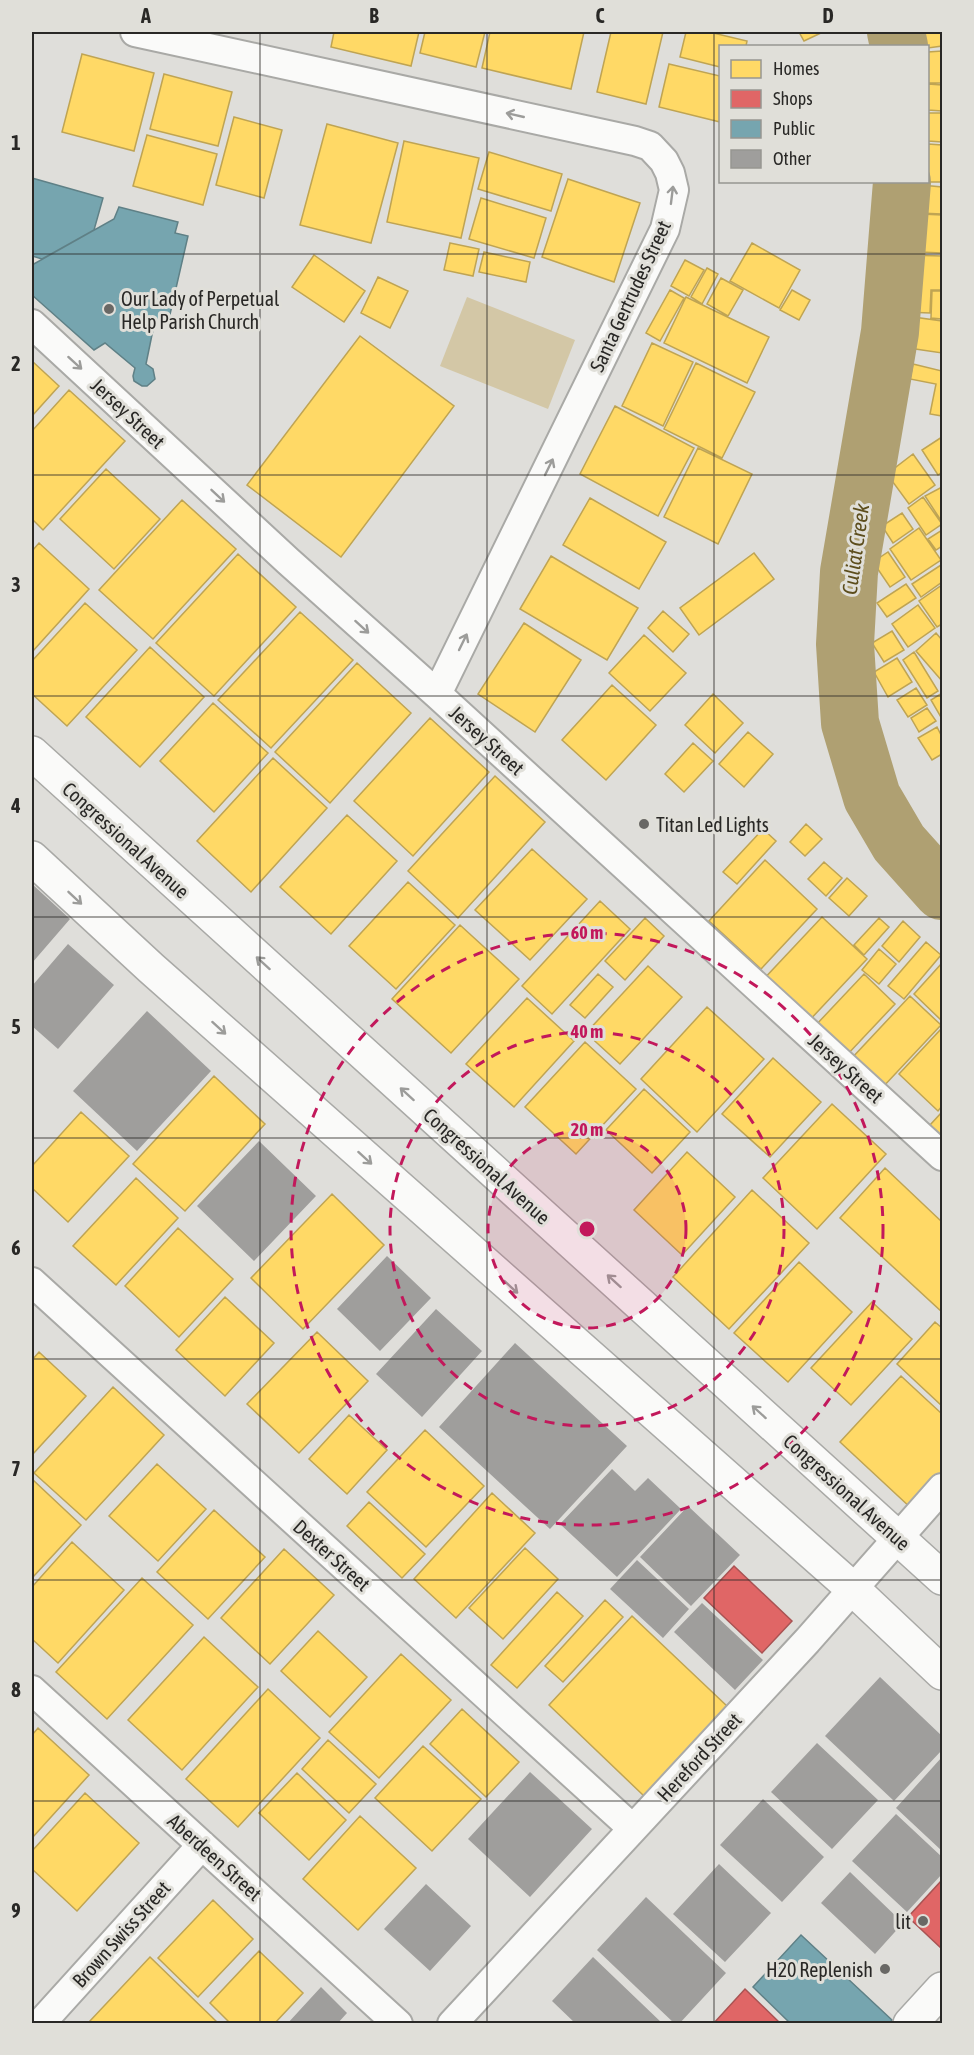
<svg xmlns="http://www.w3.org/2000/svg" width="974" height="2055" viewBox="0 0 974 2055" font-family="'Asap Condensed',sans-serif">
  <style>
    .green { fill: #d3c7a6 }
    .homes { fill: #ffd966; stroke: #bfa453; stroke-width: 1.5 }
    .shops { fill: #e06666; stroke: #a95353; stroke-width: 1.5 }
    .public { fill: #76a5af; stroke: #5f8086; stroke-width: 1.5 }
    .lines { fill: none; stroke-linecap: round; stroke-linejoin: round }
    .river { stroke: #afa072; stroke-width: 58 }
    .building { fill: #9f9e9c }
    .street-casing { stroke: #a9a9a6; stroke-width: 32 }
    .secondary-casing { stroke: #a9a9a6; stroke-width: 36 }
    .street { stroke: #fafaf9; stroke-width: 28 }
    .secondary { stroke: #fafaf9; stroke-width: 33 }
    .oneway { stroke: #9c9c9a }
    .grid { fill: none; stroke: #292826; stroke-width: 1.5; stroke-opacity: 0.55 }
    .ring { fill: none; stroke: #c2185b; stroke-width: 3; stroke-dasharray: 10 8 }
    .poi-dot { fill: #696865; stroke: #e0dfd9; stroke-width: 2 }
    .labels { text-anchor: middle; dominant-baseline: central; stroke-width: 6; stroke-linejoin: round; paint-order: stroke }
    .street-label { font-size: 20px; fill: #292826; stroke: #e0dfd9 }
    .poi-label { font-size: 20px; fill: #292826; stroke: #e0dfd9; text-anchor: start }
    .water-label { font-size: 21px; font-style: italic; fill: #5c4d1c; stroke: #e0dfd9 }
    .centre { fill: #c2185b; stroke: #e0dfd9; stroke-width: 3 }
    .ring-label { font-size: 18px; text-anchor: middle; font-weight: bold; fill: #c2185b; stroke: #e0dfd9; stroke-width: 6; stroke-linejoin: round; paint-order: stroke }
    .neatline { fill: none; stroke: #292826; stroke-width: 2 }
    .grid-label { font-size: 20px; text-anchor: middle; font-weight: bold; fill: #292826 }
  </style>
  <rect width="100%" height="100%" fill="#dfdeda"/>
  <path class="green" d="M467,297L575,340L548,409L440,366Z"/>
  <path class="homes" d="M334,32H419L411,66L331,47Z
    M425,32H485L476,67L420,53Z
    M490,32H584L571,89L482,68Z
    M611,32H663L646,104L597,92Z
    M686,32H709L747,41L746,46H720V67L680,57Z
    M799,32H823L804,41Z
    M908,32H942V46L928,48V46H910Z
    M942,51V83H928V52Z
    M82,54L154,73L134,151L62,132Z
    M669,64L720,76V122L659,107Z
    M164,74L232,92L218,146L150,129Z
    M928,84L942,85V111L928,110Z
    M928,113H942V142L928,141Z
    M234,117L282,130L264,198L216,185Z
    M327,124L398,143L371,243L300,225Z
    M147,135L217,154L203,205L133,186Z
    M404,141L479,158L461,238L387,222Z
    M928,144L942,145V182H927Z
    M489,152L562,174L551,211L478,189Z
    M568,179L640,203L614,282L542,257Z
    M921,185L942,187V214L919,213Z
    M481,198L546,218L534,258L469,239Z
    M921,214L942,215V253L919,252Z
    M450,243L479,249L473,276L444,270Z
    M752,243L800,270L779,308L730,281Z
    M484,252L530,262L526,282L479,272Z
    M314,255L365,291L344,322L292,287Z
    M908,255L942,256V290H931L930,313L905,312Z
    M685,260L704,270L689,296L671,286Z
    M707,268L718,274L702,304L691,297Z
    M378,277L408,291L390,328L361,313Z
    M721,278L743,290L728,316L707,304Z
    M670,290L684,298L660,341L646,333Z
    M792,290L810,300L799,320L780,310Z
    M932,291H942V319L931,318Z
    M686,297L769,337L747,383L664,343Z
    M906,316L942,321V353L902,347Z
    M360,336L454,406L341,557L247,485Z
    M652,343L693,362L663,426L622,406Z
    M32,361L59,386L32,416Z
    M696,363L755,392L722,458L664,429Z
    M913,364L942,371V416L930,414L936,384L910,379Z
    M69,390L125,441L43,530L32,519V431Z
    M615,406L694,448L658,516L580,474Z
    M942,437V472L938,475L922,450Z
    M698,448L752,474L718,544L664,517Z
    M913,454L935,485L909,504L887,474Z
    M106,469L160,519L114,569L60,519Z
    M942,487V522L925,496Z
    M923,497L942,524L926,535L908,508Z
    M590,498L666,542L639,589L563,545Z
    M182,500L236,549L153,639L99,590Z
    M902,513L913,529L893,543L882,526Z
    M919,528L941,560L911,580L890,549Z
    M942,530V546L936,550L928,539Z
    M39,543L89,589L32,652V551Z
    M888,552L905,577L890,587L873,562Z
    M754,553L774,579L699,635L680,608Z
    M238,554L296,607L214,696L156,643Z
    M551,556L638,608L607,660L520,609Z
    M941,565L942,568V582L921,597L912,584Z
    M906,584L916,598L887,617L877,603Z
    M942,585V624L937,627L919,601Z
    M85,603L137,650L67,726L32,694V661Z
    M918,605L935,628L908,647L892,624Z
    M663,611L689,634L673,652L648,628Z
    M300,612L353,660L271,748L218,700Z
    M524,623L581,660L535,732L478,694Z
    M892,631L904,650L884,662L872,643Z
    M936,633L942,640V681L916,651Z
    M644,635L686,673L650,711L609,673Z
    M150,647L204,697L140,767L86,717Z
    M914,652L938,691L927,698L903,660Z
    M897,658L912,682L888,697L874,672Z
    M357,663L411,713L330,803L275,752Z
    M612,685L656,725L606,780L562,740Z
    M916,688L927,705L908,717L897,700Z
    M942,693V719L931,700Z
    M713,694L743,723L715,753L685,725Z
    M213,703L268,753L214,812L160,761Z
    M927,708L936,721L919,732L911,718Z
    M430,718L489,772L413,856L354,801Z
    M937,727L942,737V754L932,760L918,738Z
    M748,732L773,754L744,787L719,764Z
    M693,743L713,761L684,792L665,774Z
    M273,758L327,808L251,892L197,841Z
    M495,776L545,822L458,918L408,871Z
    M347,815L397,861L331,934L280,887Z
    M806,824L822,839L805,856L790,842Z
    M763,829L776,841L737,884L723,872Z
    M532,849L587,899L530,960L475,910Z
    M765,860L817,909L761,969L709,921Z
    M824,862L842,878L826,896L808,879Z
    M847,878L867,896L849,916L829,898Z
    M408,882L455,925L396,989L349,946Z
    M600,901L630,929L552,1014L522,986Z
    M822,917L867,959L806,1024L761,982Z
    M645,918L664,936L625,980L605,961Z
    M879,918L889,927L864,955L854,945Z
    M903,921L920,937L899,962L882,946Z
    M460,925L519,979L451,1053L392,999Z
    M926,942L941,955L904,999L888,986Z
    M879,949L896,964L879,984L862,970Z
    M942,963V1021L914,994Z
    M648,966L682,997L620,1064L586,1033Z
    M598,974L613,987L585,1018L570,1005Z
    M864,974L895,1004L846,1056L815,1026Z
    M910,996L941,1025L882,1088L851,1059Z
    M527,998L574,1041L514,1107L466,1064Z
    M707,1007L764,1059L697,1132L641,1079Z
    M942,1028V1106L938,1111L899,1074Z
    M585,1042L636,1089L576,1154L525,1107Z
    M773,1058L821,1102L770,1157L722,1114Z
    M214,1076L265,1124L185,1211L133,1164Z
    M644,1089L690,1132L652,1173L606,1130Z
    M832,1104L886,1154L817,1229L763,1178Z
    M81,1112L129,1156L68,1222L32,1188V1166Z
    M942,1112V1137L930,1125Z
    M687,1152L735,1197L682,1255L634,1210Z
    M885,1168L942,1222V1312L840,1218Z
    M136,1178L178,1218L116,1285L73,1246Z
    M752,1190L809,1243L729,1329L673,1277Z
    M332,1194L384,1245L303,1329L251,1278Z
    M178,1228L233,1279L179,1337L125,1286Z
    M799,1262L852,1312L788,1382L734,1333Z
    M225,1297L274,1343L225,1396L176,1350Z
    M872,1302L912,1339L851,1405L811,1368Z
    M935,1322L942,1328V1406L897,1364Z
    M317,1332L368,1381L299,1453L247,1404Z
    M39,1352L86,1396L32,1455V1360Z
    M901,1376L942,1414V1476L912,1509L840,1442Z
    M113,1387L164,1435L86,1520L34,1473Z
    M349,1415L387,1450L347,1494L309,1459Z
    M425,1430L484,1486L426,1547L367,1492Z
    M157,1464L206,1509L158,1561L109,1516Z
    M32,1479L81,1525L32,1578Z
    M492,1493L535,1533L456,1618L414,1579Z
    M369,1502L425,1554L402,1578L347,1526Z
    M214,1510L265,1557L208,1619L157,1572Z
    M72,1542L124,1590L58,1663L32,1639V1587Z
    M525,1548L558,1579L503,1639L469,1608Z
    M284,1549L334,1595L270,1664L221,1618Z
    M142,1578L193,1625L107,1719L56,1672Z
    M557,1592L583,1616L517,1688L491,1665Z
    M605,1600L623,1617L563,1682L545,1666Z
    M632,1616L728,1707L644,1796L549,1705Z
    M318,1631L367,1677L330,1717L281,1671Z
    M204,1637L258,1687L182,1770L128,1720Z
    M401,1654L451,1700L379,1778L329,1732Z
    M268,1689L320,1738L238,1827L186,1779Z
    M462,1709L519,1762L486,1797L430,1744Z
    M38,1728L89,1775L32,1838V1735Z
    M328,1740L376,1784L349,1813L302,1769Z
    M423,1746L481,1799L432,1851L375,1798Z
    M297,1773L346,1820L309,1860L259,1813Z
    M85,1793L139,1843L77,1911L32,1869V1851Z
    M360,1816L416,1868L358,1930L303,1879Z
    M213,1900L253,1939L198,1997L158,1958Z
    M259,1951L303,1993L274,2024H231L210,2003Z
    M150,1957L219,2024L89,2022Z"/>
  <path class="shops" d="M734,1566L792,1621L762,1653L704,1598Z
    M942,1880V1949L908,1917Z
    M745,1989L781,2024H713Z"/>
  <path class="public" d="M32,178L103,198L94,230L42,259L32,256Z
    M119,207L178,222L175,233L188,236L168,323L154,325L146,364L153,369L155,379L147,386H142L134,381L133,376L135,368L105,343L94,350L32,295V265L114,219Z
    M801,1935L892,2020L889,2024H791L753,1987Z"/>
  <g class="lines">
    <path class="river" d="M896,32L899,46
      M902,182L890,332L849,572L845,644L850,723L872,797L899,843L942,891"/>
  </g>
  <path class="building" d="M32,884L70,919L32,963Z
    M68,944L114,985L58,1049L32,1026V986Z
    M147,1011L211,1071L137,1151L73,1091Z
    M259,1141L316,1196L254,1261L197,1206Z
    M387,1256L431,1298L380,1351L337,1309Z
    M436,1309L482,1351L422,1417L376,1374Z
    M515,1343L627,1446L550,1529L439,1427Z
    M612,1469L635,1491L648,1478L681,1509L617,1577L560,1524Z
    M688,1506L740,1555L691,1606L640,1557Z
    M637,1560L689,1609L663,1638L610,1589Z
    M702,1603L763,1660L735,1690L674,1632Z
    M880,1677L942,1736V1750L894,1801L825,1736Z
    M817,1743L878,1800L832,1849L771,1792Z
    M942,1757V1851L896,1808Z
    M530,1772L592,1829L530,1897L468,1839Z
    M763,1799L824,1857L782,1902L720,1845Z
    M896,1814L942,1857V1874L907,1912L852,1861Z
    M719,1864L771,1913L725,1962L673,1914Z
    M850,1872L903,1923L875,1954L821,1903Z
    M426,1884L471,1926L430,1971L384,1929Z
    M646,1897L726,1973L679,2024H675L597,1950Z
    M593,1957L663,2024H576L552,2001Z
    M321,1987L347,2013L337,2024H287Z"/>
  <g class="lines">
    <g class="street-casing">
      <path id="street" d="M135,32L635,141L650,146L664,161L670,173L674,190L665,229L437,694
        M32,324L288,561L437,694L942,1156
        M32,1282L632,1828
        M32,1690L398,2024
        M40,2024L202,1845
        M452,2024L807,1641L942,1488"/>
    </g>
    <g class="secondary-casing">
      <path id="secondary" d="M32,753L942,1578
        M32,858L151,968L853,1589L942,1673
        M910,2024L942,1989"/>
    </g>
    <use href="#street" class="street"/>
    <use href="#secondary" class="secondary"/>
  </g>
  <defs><path id="oneway-shaft" d="M-6 0H5M1.5-3L5.5 0L1.5 3" fill="none" stroke-width="1.6" stroke-linecap="round" stroke-linejoin="round" transform="scale(1.5)"/></defs>
  <g class="oneway">
    <use href="#oneway-shaft" transform="translate(515 115) rotate(-167)"/>
    <use href="#oneway-shaft" transform="translate(672 195) rotate(-83)"/>
    <use href="#oneway-shaft" transform="translate(75 363) rotate(42)"/>
    <use href="#oneway-shaft" transform="translate(549 467) rotate(-64)"/>
    <use href="#oneway-shaft" transform="translate(218 496) rotate(43)"/>
    <use href="#oneway-shaft" transform="translate(362 627) rotate(42)"/>
    <use href="#oneway-shaft" transform="translate(463 642) rotate(-64)"/>
    <use href="#oneway-shaft" transform="translate(75 898) rotate(43)"/>
    <use href="#oneway-shaft" transform="translate(263 963) rotate(-138)"/>
    <use href="#oneway-shaft" transform="translate(219 1028) rotate(42)"/>
    <use href="#oneway-shaft" transform="translate(407 1094) rotate(-138)"/>
    <use href="#oneway-shaft" transform="translate(365 1158) rotate(42)"/>
    <use href="#oneway-shaft" transform="translate(614 1281) rotate(-138)"/>
    <use href="#oneway-shaft" transform="translate(511 1287) rotate(42)"/>
    <use href="#oneway-shaft" transform="translate(759 1412) rotate(-138)"/>
  </g>
  <path class="grid" d="M260,32V2024M487,32V2024M714,32V2024M32,254H942M32,475H942M32,696H942M32,917H942M32,1138H942M32,1359H942M32,1580H942M32,1801H942"/>
  <circle cx="587" cy="1229" r="99" fill="#c2185b" fill-opacity=".12"/>
  <g class="ring">
    <circle cx="587" cy="1229" r="99"/>
    <circle cx="587" cy="1229" r="197"/>
    <circle cx="587" cy="1229" r="296"/>
  </g>
  <g class="poi-dot">
    <circle cx="109" cy="309" r="6"/>
    <circle cx="644" cy="824" r="6"/>
    <circle cx="923" cy="1921" r="6"/>
    <circle cx="885" cy="1969" r="6"/>
  </g>
  <g class="labels">
    <g class="street-label">
      <text transform="translate(630 296) rotate(-65)">Santa Gertrudes Street</text>
      <text transform="translate(128 413) rotate(43)">Jersey Street</text>
      <text transform="translate(487 740) rotate(42)">Jersey Street</text>
      <text transform="translate(126 840) rotate(42)">Congressional Avenue</text>
      <text transform="translate(846 1068) rotate(42)">Jersey Street</text>
      <text transform="translate(487 1166) rotate(42)">Congressional Avenue</text>
      <text transform="translate(847 1492) rotate(42)">Congressional Avenue</text>
      <text transform="translate(332 1555) rotate(42)">Dexter Street</text>
      <text transform="translate(699 1757) rotate(-47)">Hereford Street</text>
      <text transform="translate(215 1857) rotate(42)">Aberdeen Street</text>
      <text transform="translate(121 1934) rotate(-48)">Brown Swiss Street</text>
    </g>
    <g class="poi-label">
      <text x="121" y="298">Our Lady of Perpetual<tspan x="121" dy="23">Help Parish Church</tspan></text>
      <text x="656" y="824">Titan Led Lights</text>
      <text x="911" y="1921" text-anchor="end">lit</text>
      <text x="873" y="1969" text-anchor="end">H20 Replenish</text>
    </g>
    <g class="water-label">
      <text transform="translate(855 549) rotate(-82)">Culiat Creek</text>
    </g>
  </g>
  <circle cx="587" cy="1229" r="9" class="centre"/>
  <g class="ring-label">
    <text x="587" y="939">60 m</text>
    <text x="587" y="1038">40 m</text>
    <text x="587" y="1136">20 m</text>
  </g>
  <rect width="974" height="2055" fill="none" stroke="#e0dfd9" stroke-width="66"/>
  <rect x="719" y="45" width="210" height="138" fill="#e0dfd9" stroke="#979691" stroke-width="1.5"/>
  <rect x="731" y="60" width="30" height="18" fill="#ffd966" stroke="#979691" stroke-width="1.5"/>
  <text x="773" y="75" font-size="18" fill="#292826">Homes</text>
  <rect x="731" y="90" width="30" height="18" fill="#e06666" stroke="#979691" stroke-width="1.5"/>
  <text x="773" y="105" font-size="18" fill="#292826">Shops</text>
  <rect x="731" y="120" width="30" height="18" fill="#76a5af" stroke="#979691" stroke-width="1.5"/>
  <text x="773" y="135" font-size="18" fill="#292826">Public</text>
  <rect x="731" y="150" width="30" height="18" fill="#9f9e9c" stroke="#979691" stroke-width="1.5"/>
  <text x="773" y="165" font-size="18" fill="#292826">Other</text>
  <rect x="33" y="33" width="908" height="1989" class="neatline"/>
  <g class="grid-label">
    <text x="146" y="23">A</text>
    <text x="374" y="23">B</text>
    <text x="600" y="23">C</text>
    <text x="828" y="23">D</text>
    <text x="16" y="150">1</text>
    <text x="16" y="371">2</text>
    <text x="16" y="592">3</text>
    <text x="16" y="813">4</text>
    <text x="16" y="1034">5</text>
    <text x="16" y="1255">6</text>
    <text x="16" y="1476">7</text>
    <text x="16" y="1697">8</text>
    <text x="16" y="1918">9</text>
  </g>
</svg>
